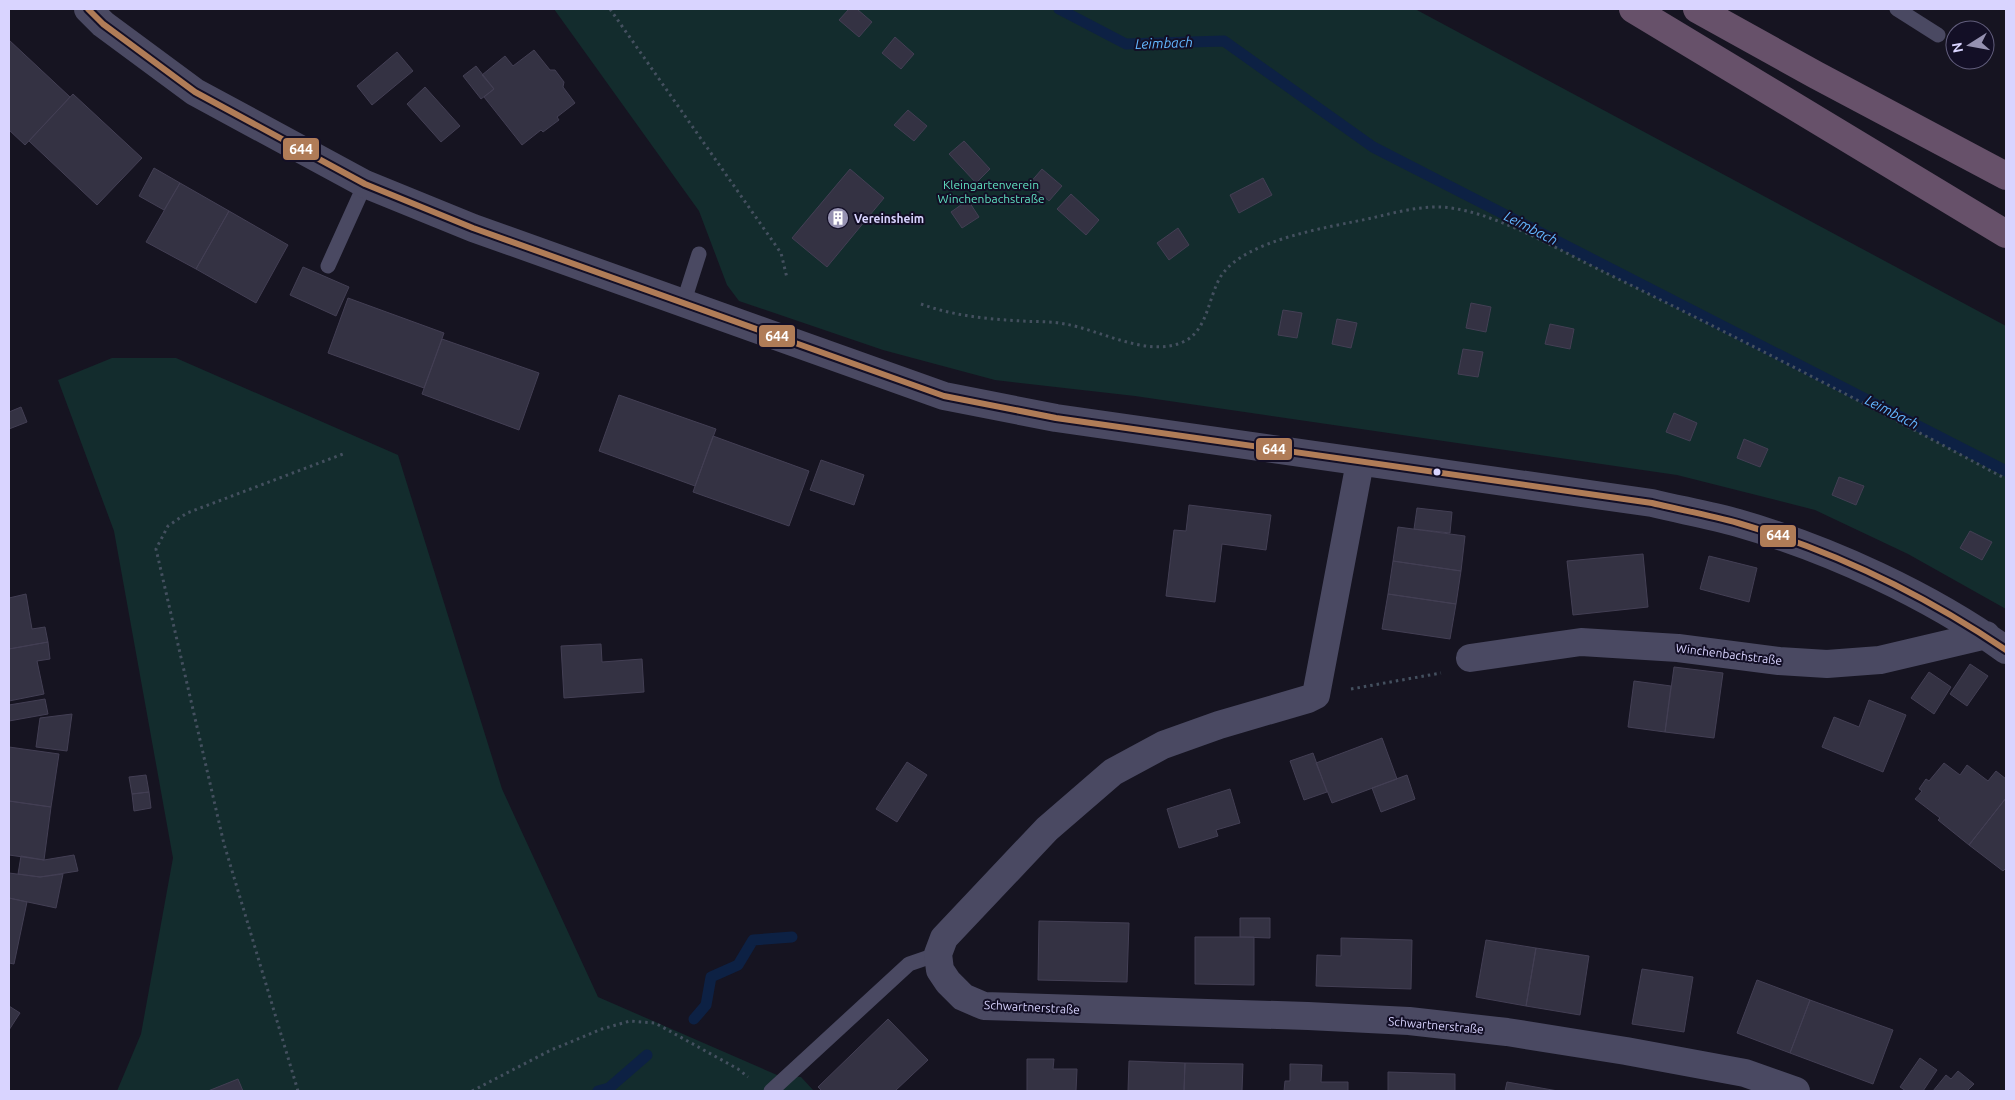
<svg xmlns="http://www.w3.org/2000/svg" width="2015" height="1100" viewBox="0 0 2015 1100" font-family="Ubuntu,sans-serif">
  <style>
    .green { fill: #132c2d }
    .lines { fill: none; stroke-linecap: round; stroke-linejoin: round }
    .stream { stroke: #0d2144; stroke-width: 11 }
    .building { fill: #343243; stroke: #433f54 }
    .path { stroke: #44505f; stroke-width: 3; stroke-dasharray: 2.5 4; stroke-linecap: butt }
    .lane { stroke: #4a4962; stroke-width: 15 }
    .street { stroke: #4a4962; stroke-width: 28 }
    .highway { stroke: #67516a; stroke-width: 28 }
    .bus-1-casing { stroke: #130f26; stroke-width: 10 }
    .bus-1 { stroke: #b07c57; stroke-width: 6 }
    .bus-dot { fill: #d9d4ff; stroke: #130f26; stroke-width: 2 }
    .labels { text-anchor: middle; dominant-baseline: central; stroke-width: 4; stroke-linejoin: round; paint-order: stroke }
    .park-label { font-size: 12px; fill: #5fe0c0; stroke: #130f26 }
    .poi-label { font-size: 12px; font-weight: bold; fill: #d9d4ff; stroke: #130f26; text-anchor: start }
    .street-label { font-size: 12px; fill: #d9d4ff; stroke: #130f26 }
    .water-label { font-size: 14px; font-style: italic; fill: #62b6ff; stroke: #130f26 }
    .line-badge { stroke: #130f26; stroke-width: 2 }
    .badge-label { font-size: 14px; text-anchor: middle; font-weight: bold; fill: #fff }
  </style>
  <rect width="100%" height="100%" fill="#161421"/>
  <path class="green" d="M554,9H1415L2006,326V609L1908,554L1815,510L1677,475L1135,396L995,380L883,350L739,301L727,285L699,211Z
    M112,358H176L398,455L502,789L598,997L777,1075L801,1077L814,1091H117L141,1034L173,858L114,531L58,380Z"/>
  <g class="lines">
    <path class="stream" d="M1059,9L1126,44L1224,41L1373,147L2006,471
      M694,1019L706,1005L711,977L738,965L753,940L792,937
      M598,1091L609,1088L647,1055"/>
  </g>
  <path class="building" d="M849,9H857L872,22L859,37L839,20Z
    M895,37L914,54L901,69L882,53Z
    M9,40L70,97L25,145L9,130Z
    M534,50L550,70H555L564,82L563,87L575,103L557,117L559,120L543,132L541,130L522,145L484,97L494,89L482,75L505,56L513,66Z
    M397,52L413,71L372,105L357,86Z
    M476,66L494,89L481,99L463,76Z
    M425,87L460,126L441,142L407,104Z
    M73,94L142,158L97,205L29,141Z
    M908,110L927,126L914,141L894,125Z
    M964,141L990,169L976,183L949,154Z
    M154,168L180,183L164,210L139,196Z
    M850,169L884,198L827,267L792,238Z
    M1042,169L1062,186L1049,201L1029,184Z
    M1263,178L1272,195L1239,213L1230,195Z
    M180,183L229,211L196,269L146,242Z
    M1071,194L1099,220L1086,235L1057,209Z
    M968,200L979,217L962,228L951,212Z
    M229,211L288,245L256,303L196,269Z
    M1178,228L1189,245L1169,260L1157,243Z
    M303,267L349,287L336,316L290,295Z
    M348,298L444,333L424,388L328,353Z
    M1471,303L1491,307L1486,332L1466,328Z
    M1283,310L1302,313L1297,338L1278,335Z
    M1337,319L1357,323L1351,348L1332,344Z
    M1550,324L1574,329L1570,349L1545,344Z
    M442,339L539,373L519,430L422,394Z
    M1463,349L1483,352L1478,377L1458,374Z
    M619,395L716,429L695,486L599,451Z
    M21,407L27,422L9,429V412Z
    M1674,413L1697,423L1690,441L1666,432Z
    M713,436L809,471L789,526L693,492Z
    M1744,439L1768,449L1760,467L1737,458Z
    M821,460L864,475L854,505L810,490Z
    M1839,477L1864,486L1856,505L1832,495Z
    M1189,505L1271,515L1266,550L1222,544L1215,602L1166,596L1174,530L1186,531Z
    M1417,508L1452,512L1450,533L1414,529Z
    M1398,527L1465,536L1461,571L1393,561Z
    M1970,531L1992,542L1982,560L1960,548Z
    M1643,554L1648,607L1573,615L1567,561Z
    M1709,556L1757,568L1749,602L1700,589Z
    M1393,561L1461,571L1456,604L1388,594Z
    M26,594L32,629L45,627L48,642L9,649V598Z
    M1388,594L1456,604L1450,639L1382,629Z
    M48,642L50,659L37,661L44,694L9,701V649Z
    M601,644L602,662L642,659L644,692L564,698L561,646Z
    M1970,664L1988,676L1967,706L1950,694Z
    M1674,667L1723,673L1714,738L1665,732Z
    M1929,672L1951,687L1934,714L1911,698Z
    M1634,681L1671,686L1665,732L1628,727Z
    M45,699L48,714L9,721V705Z
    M1869,700L1906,715L1883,772L1822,747L1834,717L1859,727Z
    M72,714L67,751L36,747L40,718Z
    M1382,738L1397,779L1332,803L1316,763Z
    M9,747L59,754L51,807L9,801Z
    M1313,753L1327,792L1304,800L1290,761Z
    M907,762L927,775L897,822L876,809Z
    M1944,763L1960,775L1967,765L1988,781L1996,771L2006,779V798L1969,845L1938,820L1940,818L1915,799L1922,791L1919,789L1926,779L1929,781Z
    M146,775L149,792L132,794L129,777Z
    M1407,775L1415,799L1381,812L1372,788Z
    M1230,789L1240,823L1216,830L1218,836L1179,848L1167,809Z
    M149,792L151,808L134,811L132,794Z
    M2006,798V870L2005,869L2003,871L1969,845Z
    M9,801L51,807L44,860L9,855Z
    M74,855L78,871L40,877L18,874L21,856L44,860Z
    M9,873L40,877L63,874L56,908L9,898Z
    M9,898L27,902L14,964L9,963Z
    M1240,918H1270V938L1240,937Z
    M1039,921L1129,923L1127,982L1038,980Z
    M1195,937H1254V985L1195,984Z
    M1341,938L1412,940L1411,989L1316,986L1317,955L1341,956Z
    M1486,940L1536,948L1526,1006L1476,997Z
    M1536,948L1589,956L1580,1015L1526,1006Z
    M1642,969L1693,977L1684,1032L1632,1024Z
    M1757,980L1810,1000L1790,1053L1737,1033Z
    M1810,1000L1893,1030L1873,1084L1790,1053Z
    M9,1006L20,1013L9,1030Z
    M888,1019L928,1060L895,1091H822L818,1087Z
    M1920,1058L1937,1070L1923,1091H1906L1900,1087Z
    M1027,1059H1054L1053,1069H1077L1076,1091H1027Z
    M1129,1061L1185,1063L1184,1091H1128Z
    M1185,1063L1243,1064L1242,1091H1184Z
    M1290,1064L1322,1065L1321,1082H1348V1091H1284L1285,1081H1290Z
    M1958,1071L1974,1084L1967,1091H1933L1946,1075L1951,1079Z
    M1388,1072L1455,1074V1091H1388Z
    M238,1079L243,1091H208Z
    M1507,1082L1558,1091H1505Z"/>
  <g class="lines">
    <path class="path" d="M610,9L781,253L787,278
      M921,304C954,316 988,319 1022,321C1036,322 1051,321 1065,324C1101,330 1147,358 1183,342C1208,331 1208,297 1221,276C1245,239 1331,227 1372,218C1393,213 1415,207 1437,207C1488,207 1560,251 1606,273C1741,339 1874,408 2006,479
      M1351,689L1441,673
      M298,1091L224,844L156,549L168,526L187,513L343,454
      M472,1091L551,1050L602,1029L630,1021L655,1023L738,1069L748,1077"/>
    <path class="lane" d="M1897,9L1938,35
      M328,266L365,184
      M683,304L699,254
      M771,1091L909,964L938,954"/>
    <path class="street" d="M88,9L103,24L195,92L365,184L473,228L944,396L1056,418L1652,503C1681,510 1710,515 1738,523C1829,549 1929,595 2006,650
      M1360,462L1316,695L1308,699L1219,725L1163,745L1113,772L1047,829L944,938L938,954L940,970L948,982L963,997L984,1006L1308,1016L1409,1021L1507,1032L1626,1051L1745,1073L1796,1091
      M1470,658L1581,642L1678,648L1779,661L1827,664L1880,660L1986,635"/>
    <path class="highway" d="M1633,9L2006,234
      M1697,9L1816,75L2006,176"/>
    <g class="bus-1-casing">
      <path id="bus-1" d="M88,9L103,24L195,92L365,184L473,228L944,396L1056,418L1652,503C1681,510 1709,515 1738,523C1834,551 1923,594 2006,650"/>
    </g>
    <use href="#bus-1" class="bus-1"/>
  </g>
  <defs>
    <g id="building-disc" transform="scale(1.125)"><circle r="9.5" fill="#9591b1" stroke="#130f26"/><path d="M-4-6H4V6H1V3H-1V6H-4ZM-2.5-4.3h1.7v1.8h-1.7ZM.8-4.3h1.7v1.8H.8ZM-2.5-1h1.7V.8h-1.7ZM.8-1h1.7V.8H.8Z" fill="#fff"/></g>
  </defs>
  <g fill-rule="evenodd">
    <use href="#building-disc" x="838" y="218"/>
  </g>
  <circle class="bus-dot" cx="1437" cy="472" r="4.5"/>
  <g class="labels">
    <g class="park-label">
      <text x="991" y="184">Kleingartenverein<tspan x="991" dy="14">Winchenbachstraße</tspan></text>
    </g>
    <g class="poi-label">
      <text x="854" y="218">Vereinsheim</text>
    </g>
    <g class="street-label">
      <text transform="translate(1729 654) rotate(7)">Winchenbachstraße</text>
      <text transform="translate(1032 1007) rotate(3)">Schwartnerstraße</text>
      <text transform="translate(1436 1025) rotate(5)">Schwartnerstraße</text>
    </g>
    <g class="water-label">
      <text transform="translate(1164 43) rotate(-2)">Leimbach</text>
      <text transform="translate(1531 228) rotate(27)">Leimbach</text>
      <text transform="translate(1892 412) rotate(27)">Leimbach</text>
    </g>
  </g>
  <g class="line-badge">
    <rect x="282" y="137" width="38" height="24" rx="5" fill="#b07c57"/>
    <rect x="758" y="324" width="38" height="24" rx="5" fill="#b07c57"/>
    <rect x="1255" y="437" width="38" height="24" rx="5" fill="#b07c57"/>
    <rect x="1759" y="524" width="38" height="24" rx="5" fill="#b07c57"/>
  </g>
  <g class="badge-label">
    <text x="301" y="154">644</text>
    <text x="777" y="341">644</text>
    <text x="1274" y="454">644</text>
    <text x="1778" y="540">644</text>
  </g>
  <rect width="2015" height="1100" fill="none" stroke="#d9d4ff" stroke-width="20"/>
  <g transform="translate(1970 45) rotate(259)"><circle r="24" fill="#130f26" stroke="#625e7d"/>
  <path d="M0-4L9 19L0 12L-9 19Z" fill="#9591b1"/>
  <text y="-8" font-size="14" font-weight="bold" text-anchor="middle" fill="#d9d4ff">N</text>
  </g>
</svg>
